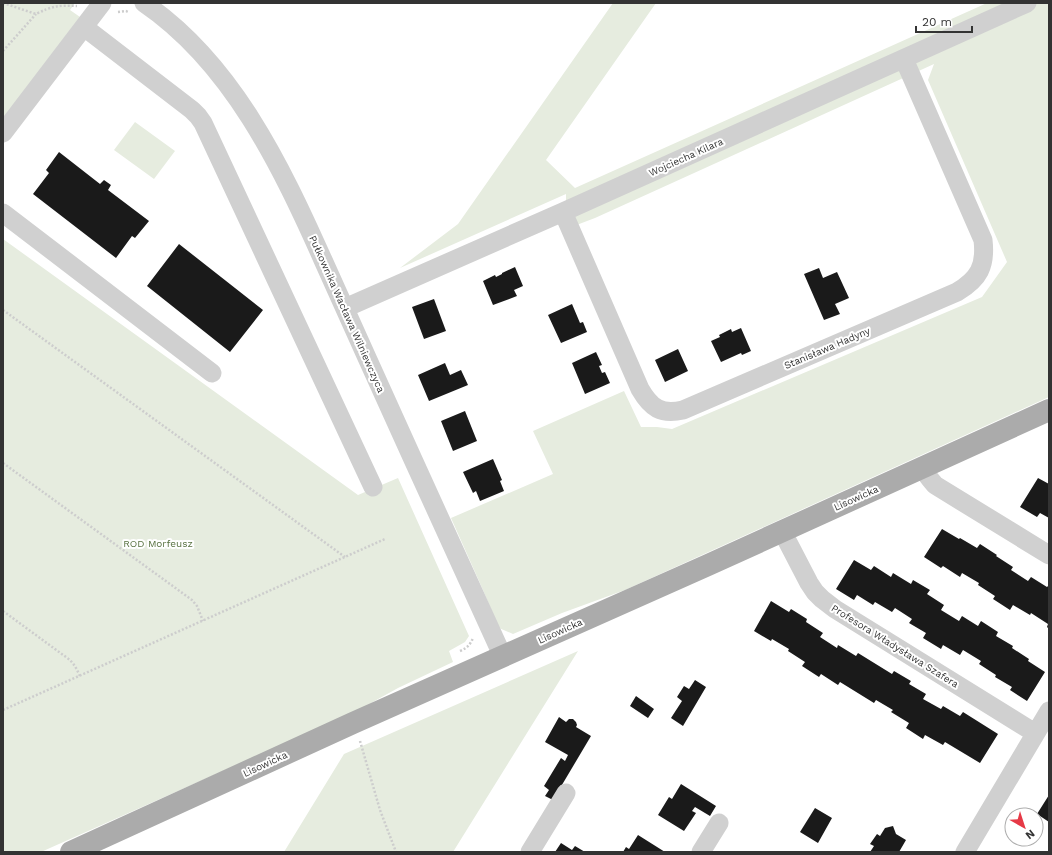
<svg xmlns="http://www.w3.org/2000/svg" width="1052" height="855" viewBox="0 0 1052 855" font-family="'Work Sans',sans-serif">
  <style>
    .green { fill: #e6ecdf }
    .building { fill: #1a1a1a }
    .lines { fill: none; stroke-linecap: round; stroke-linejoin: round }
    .path { stroke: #cdcdcd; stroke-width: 2.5; stroke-dasharray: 2 2; stroke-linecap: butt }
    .minor { stroke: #d0d0d0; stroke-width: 19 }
    .major { stroke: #ababab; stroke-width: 22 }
    .labels { text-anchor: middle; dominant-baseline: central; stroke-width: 4; stroke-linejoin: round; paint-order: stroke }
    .street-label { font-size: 10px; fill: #333; stroke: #fff }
    .park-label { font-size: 10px; fill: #56703f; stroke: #fff }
  </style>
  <rect width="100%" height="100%" fill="#fff"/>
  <path class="green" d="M3,3H75L70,10L80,17L3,119Z
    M613,3H656L546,160L575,188L987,3H1049V397L625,590L562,613L513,634L499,628L483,590L451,518L553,474L533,431L624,391L641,427H657L672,429L982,297L1007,262L928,80L934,64L595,218L566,229V194L400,268L458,224Z
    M135,122L175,151L154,179L114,150Z
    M3,239L358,495L398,478L469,636L465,642L449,651L453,662L398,688L353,713L41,852H3Z
    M578,651L453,852H284L344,754Z"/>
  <path class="building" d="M59,152L100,184L104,180L111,185L108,190L149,221L135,238L132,236L116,258L33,194L49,173L46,170Z
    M179,244L263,310L230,352L147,286Z
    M515,267L523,286L514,290L517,296L493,305L483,281L495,275L496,277L502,274V273Z
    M819,268L823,278L837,272L849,298L835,304L840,314L824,320L804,274Z
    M434,299L446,331L424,339L412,307Z
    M572,304L580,323L583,322L587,332L561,343L548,315Z
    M741,328L751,351L742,355L741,353L721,362L711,341L720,337L719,335L731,329L732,332Z
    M678,349L688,371L665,382L655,360Z
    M596,352L602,365L599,366L602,373L605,372L610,383L585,394L572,363Z
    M445,363L450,375L461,370L468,385L429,401L418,375Z
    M465,411L477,441L453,451L441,421Z
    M493,459L502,480L500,481L504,491L480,501L476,491L473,493L463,472Z
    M1038,478L1049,484V518L1040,513L1037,517L1020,507Z
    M942,529L959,539L960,538L977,548L980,544L997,555L996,556L1013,567L1011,570L1028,581L1031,577L1047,587L1049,585V629L1047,627L1048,624L1031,613L1030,615L1013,605L1010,610L993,599L995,596L978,585L979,583L962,573L960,577L943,566L941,568L924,557Z
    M854,560L871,570L874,566L891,577L893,573L911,584L913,580L930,590L927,594L944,605L941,610L959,621L962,616L978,626L981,621L998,632L996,636L1013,646L1012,648L1029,659L1028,661L1045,672L1027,701L1010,690L1012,687L995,677L996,675L979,664L981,661L963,650L960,655L943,645L941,649L923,638L926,633L909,623L912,619L895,608L892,612L875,602L873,605L857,595L854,600L836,589Z
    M771,601L789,612L791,609L807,619L806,622L823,633L820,637L837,648L838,645L856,656L858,653L892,674L894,671L911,681L909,684L926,694L923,699L941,709L943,706L960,716L963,712L998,734L980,763L945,742L943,745L925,735L923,739L906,728L909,723L891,712L893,710L876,700L874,703L840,682L838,685L821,674L819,677L802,666L805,662L788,651L789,649L772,639L771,641L754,631Z
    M695,680L706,687L683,726L671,718L682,701L677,697L684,686L689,689Z
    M636,696L654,709L648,718L630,706Z
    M559,717L566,722L569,719H573L576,722L577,725L576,727L591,736L553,800L545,796L549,790L544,786L561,758L565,761L568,755L545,742Z
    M681,784L716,806L710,816L695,807L692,811L696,813L684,831L658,815L669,797L672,799Z
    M1049,795V822L1037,814Z
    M815,808L832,818L818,843L800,832Z
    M893,826L896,834L906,840L899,852H870L874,846L870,844L877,834L880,836L885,828Z
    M638,835L665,852H623L626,847L629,849Z
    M561,843L572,850L575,846L585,852H555Z"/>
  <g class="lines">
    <path class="path" d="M3,3L36,14C52,6 59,5 77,6
      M118,12L126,11L128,12
      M3,51L36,14
      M3,310L345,557
      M3,463L192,600L197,606L203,621
      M3,611L70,660L75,666L80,676
      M460,651C467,648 470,645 473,638
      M3,710L385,539
      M360,741L380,810L396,852"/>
    <path class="minor" d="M144,3C232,63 281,166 323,260C338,294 353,327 368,360C413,459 457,558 503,657
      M84,27L192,110L198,116L203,123L373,487
      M3,133L102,3
      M563,212L640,389C651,408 661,415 683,410L957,292C979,279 986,266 983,240L904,59
      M3,213L212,373
      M345,308L563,212L1027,3
      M922,468L930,479L935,485L1049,555
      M782,531L809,583L815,592L822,599L835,609L1035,733
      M530,852L566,793
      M701,852L719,823
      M965,852L1049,711"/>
    <path class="major" d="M71,852L353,723L708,565L1049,410"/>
  </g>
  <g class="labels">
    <g class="street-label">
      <text transform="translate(686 157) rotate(-24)">Wojciecha Kilara</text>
      <text transform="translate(347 314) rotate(66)">Pułkownika Wacława Wilniewczyca</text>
      <text transform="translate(827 348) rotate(-23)">Stanisława Hadyny</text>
      <text transform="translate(856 498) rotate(-24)">Lisowicka</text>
      <text transform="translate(560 631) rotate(-24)">Lisowicka</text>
      <text transform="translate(895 646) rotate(32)">Profesora Władysława Szafera</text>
      <text transform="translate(265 764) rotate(-25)">Lisowicka</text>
    </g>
    <g class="park-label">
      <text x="158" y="543">ROD Morfeusz</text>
    </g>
  </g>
  <rect width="1052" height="855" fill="none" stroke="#333333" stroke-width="8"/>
  <g transform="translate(1024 827) rotate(141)"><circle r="19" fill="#ffffff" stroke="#adadad"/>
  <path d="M0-3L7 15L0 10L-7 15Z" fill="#e63946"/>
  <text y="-6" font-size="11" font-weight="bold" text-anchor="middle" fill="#333333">N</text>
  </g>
  <path d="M916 26v6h56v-6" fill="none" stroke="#333333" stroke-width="2"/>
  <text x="922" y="26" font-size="12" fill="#333333" stroke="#ffffff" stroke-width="3" paint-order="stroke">20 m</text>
</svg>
